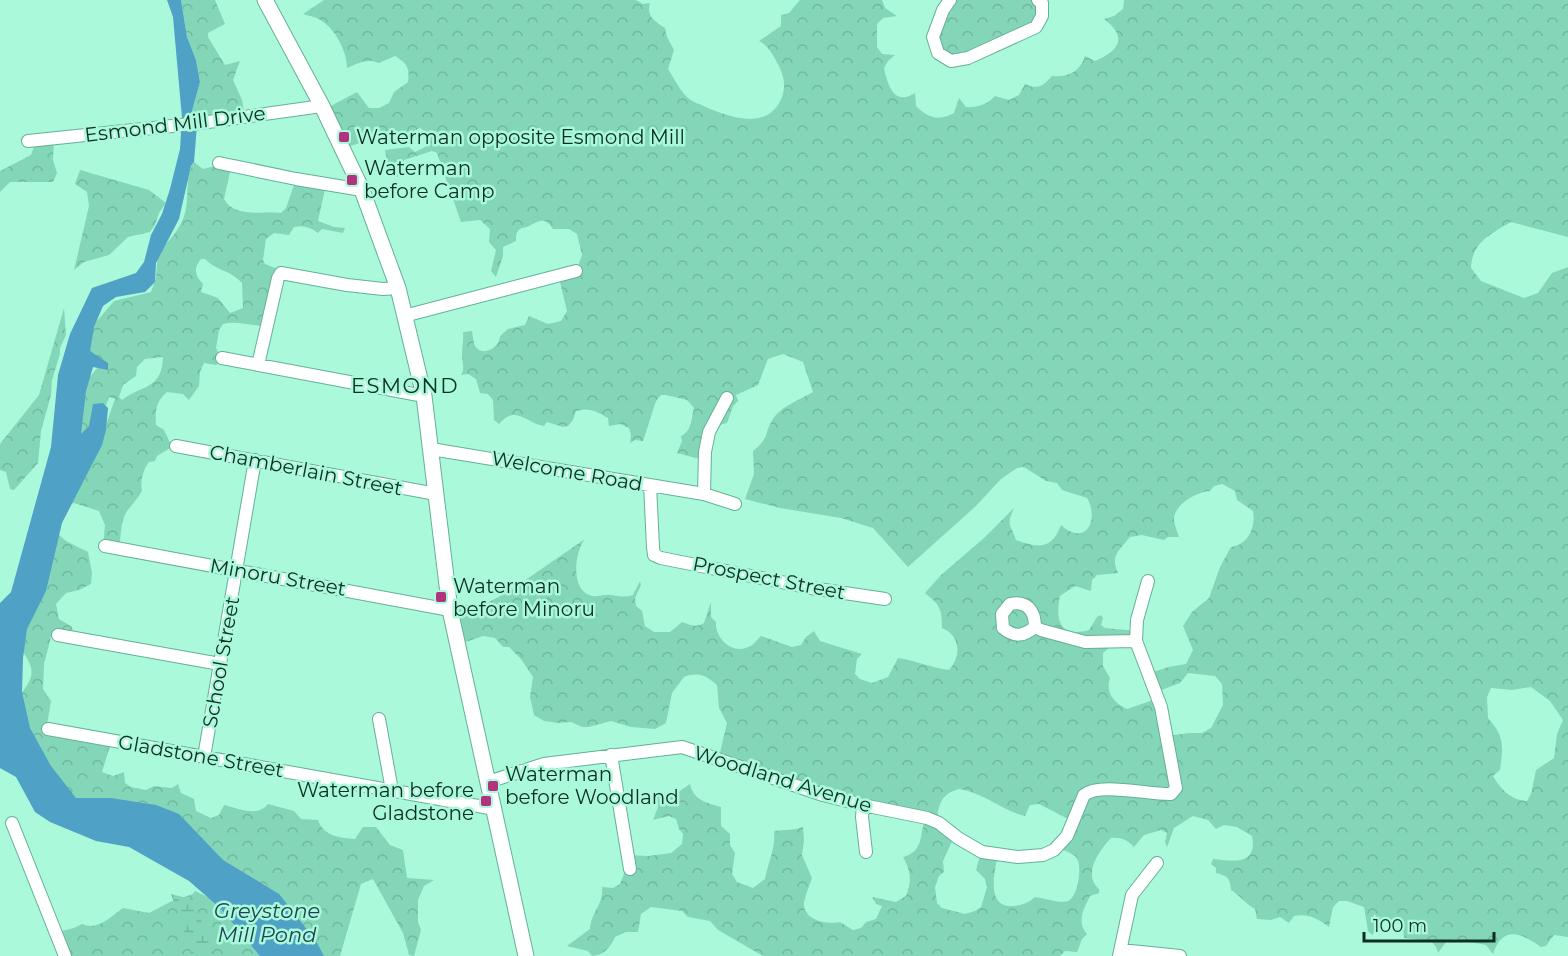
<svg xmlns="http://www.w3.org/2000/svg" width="1568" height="956" viewBox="0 0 1568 956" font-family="Montserrat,sans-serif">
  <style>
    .forest { fill: url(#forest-crowns); fill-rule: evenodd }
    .wetland { fill: url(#wetland-marsh) }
    .water { fill: #4fa1c5 }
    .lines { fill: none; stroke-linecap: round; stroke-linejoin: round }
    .minor-casing { stroke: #64b196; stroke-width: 14 }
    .major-casing { stroke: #64b196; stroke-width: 17 }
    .minor { stroke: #fff; stroke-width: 12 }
    .major { stroke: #fff; stroke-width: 15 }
    .poi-dot { fill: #b3327d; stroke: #aaf9db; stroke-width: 2 }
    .labels { text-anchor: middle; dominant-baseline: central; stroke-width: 5; stroke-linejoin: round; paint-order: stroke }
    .street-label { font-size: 20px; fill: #0c2e24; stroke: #aaf9db }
    .poi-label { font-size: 20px; fill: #0c2e24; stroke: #aaf9db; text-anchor: start }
    .neighbourhood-label { font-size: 21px; letter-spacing: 1.5px; fill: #063326; stroke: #aaf9db }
    .water-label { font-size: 21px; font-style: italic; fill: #1f4354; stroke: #aaf9db }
  </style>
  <defs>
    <pattern id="forest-crowns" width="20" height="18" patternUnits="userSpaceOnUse" patternTransform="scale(1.5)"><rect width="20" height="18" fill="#84d6b9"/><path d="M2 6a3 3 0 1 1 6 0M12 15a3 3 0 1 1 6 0" fill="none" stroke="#71b89f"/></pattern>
    <pattern id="wetland-marsh" width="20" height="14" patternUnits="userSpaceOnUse" patternTransform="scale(1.5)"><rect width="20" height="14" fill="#84d6b9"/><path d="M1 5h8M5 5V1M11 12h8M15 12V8" fill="none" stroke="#71b89f"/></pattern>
  </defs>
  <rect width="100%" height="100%" fill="#aaf9db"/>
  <path class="forest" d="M181,0H215L225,24L208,33V37L225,65L240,61L233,80L242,100L245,118L191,124L192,111L200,82L196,60L187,37Z
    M324,0H636L643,4L650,3C646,17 655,21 665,28L667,37L674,50L668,69C674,78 679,89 686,96C691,102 700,104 706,107C731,118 769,131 782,97C786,85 784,78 779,66C774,57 769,46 759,41L781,26V15L789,13L800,0H882L885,8L897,16L883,18L877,24V47L882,54L895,55L888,61L884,68C888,86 894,106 915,93L916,106C927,117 938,122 954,113L959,98L966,107C977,108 988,104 995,96L1009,100L1019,95L1025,84C1038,90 1043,86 1052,76C1067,78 1081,71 1085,56L1095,61C1118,51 1129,38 1104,19L1114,16L1123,9L1124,0H1568V237L1511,222C1491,234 1472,242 1471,268L1481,281L1524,298L1538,293L1552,273L1568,267V937L1554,935L1546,946L1541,947C1521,933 1503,925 1493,954L1486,945L1454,939L1446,942L1438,953L1436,947L1431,941L1404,938L1403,929L1398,923L1383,921L1372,935L1368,931L1364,907L1347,901H1339L1333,907L1329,927C1319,919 1308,913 1294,916L1289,923L1280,917L1271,920L1257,919L1255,909C1246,904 1240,896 1231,890C1230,878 1228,876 1216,873V868L1211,864L1213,859C1232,861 1258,866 1252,836L1237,827L1224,825L1216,829L1208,820L1193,816L1174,828L1167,847L1165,842L1167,833L1161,830L1144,835L1134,847C1127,840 1121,837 1111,838C1099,851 1082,874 1099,889V893L1090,896C1084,908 1076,922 1087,934L1082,939L1077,952L1065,951L1060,956H763L718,930L710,921L688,917L682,911L651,907L641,914L638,932H626L615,937C610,948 604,955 592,956L588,951L567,946L590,929C591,912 604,904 602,887L613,888L620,884L628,864L627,855L649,856L671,853L682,844L683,834L679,829L676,819L669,816L653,820L658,807L656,792L674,795L690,784C693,800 707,803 721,807V826L730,834V845L735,853L732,874L737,882L753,888L765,879C768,863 776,847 774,831L797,829L803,827L804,840L802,855L812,878C809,886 806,894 804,902C802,920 827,925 840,922L853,930L861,928L866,922L876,919L882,906L876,904L872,897L896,902L906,896C912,880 911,872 903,857C922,852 920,838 924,822L718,761L727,723L719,708L717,685C705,675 699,672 684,677L672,693L666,723L655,729L631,727L611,721L589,727H582L571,722L558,723L544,721L534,715L530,697L533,677L521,659L509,647H503L495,638L483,636L460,644L449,605L485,604L508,592L585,539C575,551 571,585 587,594C596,599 601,594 610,595C620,596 623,598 633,595L640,581L641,585L635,598L636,606L642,611L645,626L654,632H670L682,622C690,625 696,628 704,623L711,602V617L716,622C715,637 730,653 746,648C753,646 756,641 761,636L792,647L801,645L806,637L814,631L820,641L862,654L857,659L855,674L860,679L872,683L888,677L898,658C915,660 931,668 949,670C962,656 960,635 942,628C942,609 940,605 925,593L941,575L984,538L1014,508C1006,527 1010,522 1016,540C1038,548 1052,550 1061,525C1085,547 1100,521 1087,498L1062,490L1057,483L1046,481L1024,467L1017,468L1001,479L976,506L908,567L873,528L841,518L780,508L745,499L754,474L753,451C771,436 763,435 773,419C780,407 801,399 813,392L803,362L783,354L768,359L758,385L736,395L738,401L733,406L727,423L711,427L703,460L677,453L682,441L681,436C692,431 691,419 694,408L687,400L666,395H661L656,401L643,441L635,440L630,443L631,435L629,428L620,424L609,426L608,418C596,411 590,407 576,411L573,420L568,426L563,427L547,422L544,426C526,423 516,404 499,424L494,420L493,400L488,394L480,393L476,379L468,374L461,375C466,366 461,362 462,354C462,346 464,340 463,332L472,331C473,335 473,342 475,346C483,358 500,347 500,336L508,329L525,325L529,316L548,324L561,321L567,311L559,278L576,272L582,255L577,234L569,229H553C544,215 538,222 527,227C523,228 521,227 518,231C516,233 516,238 516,241L503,247V256L496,277L491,271L496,250L489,242L490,229L480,220L461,222L437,153L432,151L404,160L402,164L405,172L397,177L388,165L385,150L409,147L415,152L425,147C428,140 427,132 420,128C405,136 391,142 375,135L363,142L347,147L325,109L357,92L369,108H379L389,103L394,92L408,82C410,68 407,63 395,56L379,63C368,58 358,63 347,68C347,52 336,30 322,21C317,17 309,16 303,14ZM1222,484L1235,491L1237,500L1253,511C1256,527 1248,545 1231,547L1220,567L1209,598L1192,612L1183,626L1193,650L1186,664L1168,667L1148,674L1156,692L1180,683L1188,673L1215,676L1222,684L1223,705L1211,728L1202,733H1189L1168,736L1156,699L1127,709C1114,703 1105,693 1110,678L1103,666V653L1115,643L1138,642L1137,631L1105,628L1101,625L1103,618L1101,615L1097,617L1089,630C1060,638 1055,621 1060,596L1075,586L1091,591L1092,580L1097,575L1118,573C1110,555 1119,551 1130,537L1142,535L1164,540L1168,537H1179C1177,531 1174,523 1174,518C1176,503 1197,492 1210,491L1214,486ZM1531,687L1550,701L1563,720L1557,734L1554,758L1536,770L1531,794L1527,801C1510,800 1501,789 1493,776L1500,770C1503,746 1505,737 1488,718L1487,697L1491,688L1512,690ZM959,789C984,793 1001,810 1025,816L1030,805L1039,804L1072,821L1059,848C1063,850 1072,853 1076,857C1083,865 1078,897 1068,901C1060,904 1044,898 1035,897C1029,903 1022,905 1013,906C986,908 994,872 998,856L981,852L976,870L985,879L987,887L981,907L975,911L965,914L942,908L937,903L935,887L939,876L944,872L943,861L954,837L936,823C939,805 940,794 959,789Z
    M945,0H1037L1039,24L951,59L934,47Z
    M37,138L54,141L53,160L57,173L53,182H10L0,192V171L31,155Z
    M194,162L203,169L219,165L231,168L224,199C234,218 263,211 281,213L286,208L295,182L325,189L318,221L334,227L345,228L343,233L322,229L318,233C310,227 303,225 294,227L289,235L274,233L266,239L263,260L265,264L280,270L266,326C252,326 236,320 223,324L219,330L216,348L223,361L216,365L204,363L200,372L199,386L189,400L183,394L167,392C156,401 155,411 156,425L164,430L172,447L157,456L155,461L149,462C143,470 140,481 142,491C138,498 132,505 127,511C120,522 121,538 119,550L103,548L105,525L99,511L74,503L67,506L100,442L115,399L109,397L104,411L79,443L78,423L88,379L99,366L88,350V340L96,322L114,301L151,292L156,278L158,250C171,241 184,224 186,208C189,193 185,175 194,162ZM201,259H205C218,272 229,269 242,283L243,308L230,313L218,298L201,292L203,284C195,276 193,268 201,259ZM163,357C162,390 141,385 122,400L119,397L123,385L136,376L137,367L145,359Z
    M80,170L149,190L166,203L159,213L155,225L150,232L128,237L109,255L84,262L74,270L89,206L87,192L75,184Z
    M64,308L66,335L60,348V354L52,380L51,395L41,431L38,463L14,490L10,489L6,472L0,470V444L39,395Z
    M58,534L66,541L88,552L92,573L91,584L79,590L66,593L56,604L59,619L72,627L73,635L52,633L44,664L43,689L51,701L46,731L111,743L102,772L113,776L124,772L125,783L131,787L146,790L154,786L172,788L178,784L181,793L194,799L196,811L211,818L219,815L224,805C238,808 257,818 268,804L294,811L301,819L318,820C323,836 340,838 355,839L363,827H376L390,845L403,850L407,878L434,880L424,886L418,900V922L421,930L414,956L409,955L403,933L373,879L361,884L340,956H311L88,815L44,769L19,696C36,676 35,668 20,648Z
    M195,891L212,899L269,956H62L54,933L74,928L82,924C98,931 110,917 123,908L149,913L170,902L193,894Z"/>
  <path class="wetland" d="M171,894L191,899L212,942L213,956H190L191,951Z"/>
  <path class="water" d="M167,0H181L187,37L196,60L200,82L192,111L191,124L197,125L194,162L191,166L179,219L156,263L155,282L145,292L116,297L103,306L94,327L90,351L108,363V370L93,367L86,391L81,434L89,426L93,404L103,403L108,408L106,430L102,445L62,523L46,591L27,629L23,658L22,692L30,728L51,766L76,798H111L156,805L179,814L223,860L279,894L316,941L324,956H260L220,908L189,881L129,847L96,841L50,822L35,812L16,777L0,768V603L11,592L51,447L58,375L70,334L92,288L136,273L144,262L151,235L162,214L170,189L180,149L182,118L173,17Z"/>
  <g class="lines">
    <g class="minor-casing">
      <path id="minor" d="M950,0L943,10L933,37L938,53L951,61L968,58L1036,27L1042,16V3L1038,0
        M28,141L201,123L322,106
        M219,163L296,179L362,190
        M404,316L576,271
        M222,358L424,396
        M258,365L278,278L281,273L347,285L383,289L398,288
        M176,446L436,494
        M431,449L704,494L735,504
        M650,485L653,547L654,555L661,558L811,588L885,599
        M704,494L705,452L709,432L727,398
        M105,546L450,610
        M1035,627C1024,636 1015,638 1003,628L1002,614L1010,604C1027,600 1035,611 1035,627L1041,630L1085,642L1136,641
        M58,635L220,664
        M379,719L392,790
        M48,729L495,809
        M611,755L630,869
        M204,757L255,460
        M488,782L544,764L682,747L823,795L863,805L927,818L939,823L958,838L982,852L1018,857L1043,855L1054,850L1067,836L1084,795C1099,782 1150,795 1171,794L1176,788L1161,707L1136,641L1137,620L1148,581
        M863,805L862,817L866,852
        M12,823L65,956
        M1121,950L1180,956
        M1119,956L1132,895L1157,863"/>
    </g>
    <g class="major-casing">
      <path id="major" d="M265,0L322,106L362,190L398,288L424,396L450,610L526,956"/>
    </g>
    <use href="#minor" class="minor"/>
    <use href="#major" class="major"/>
  </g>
  <g class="poi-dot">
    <rect x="338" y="131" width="12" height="12" rx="3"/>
    <rect x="346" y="174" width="12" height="12" rx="3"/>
    <rect x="435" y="591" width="12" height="12" rx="3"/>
    <rect x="487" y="780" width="12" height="12" rx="3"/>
    <rect x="480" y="795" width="12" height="12" rx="3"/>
  </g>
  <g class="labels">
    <g class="street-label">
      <text transform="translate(175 124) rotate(-7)">Esmond Mill Drive</text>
      <text transform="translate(306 470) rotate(11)">Chamberlain Street</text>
      <text transform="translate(567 471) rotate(10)">Welcome Road</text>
      <text transform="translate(278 577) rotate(10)">Minoru Street</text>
      <text transform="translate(769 578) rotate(11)">Prospect Street</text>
      <text transform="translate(221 662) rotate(-80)">School Street</text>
      <text transform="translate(201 756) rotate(10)">Gladstone Street</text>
      <text transform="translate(783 779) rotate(17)">Woodland Avenue</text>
    </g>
    <g class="poi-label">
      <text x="356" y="137">Waterman opposite Esmond Mill</text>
      <text x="364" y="168">Waterman<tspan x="364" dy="23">before Camp</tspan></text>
      <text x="453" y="586">Waterman<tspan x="453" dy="23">before Minoru</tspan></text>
      <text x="505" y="774">Waterman<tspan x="505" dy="23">before Woodland</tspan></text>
      <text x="474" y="790" text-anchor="end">Waterman before<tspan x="474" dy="23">Gladstone</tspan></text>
    </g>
    <g class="neighbourhood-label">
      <text x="405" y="385">ESMOND</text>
    </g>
    <g class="water-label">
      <text x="267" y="910">Greystone<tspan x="267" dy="24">Mill Pond</tspan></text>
    </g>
  </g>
  <path d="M1364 932v9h130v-9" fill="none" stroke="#0c2e24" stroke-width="3"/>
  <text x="1373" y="932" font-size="18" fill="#0c2e24" stroke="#aaf9db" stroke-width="4.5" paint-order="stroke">100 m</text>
</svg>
